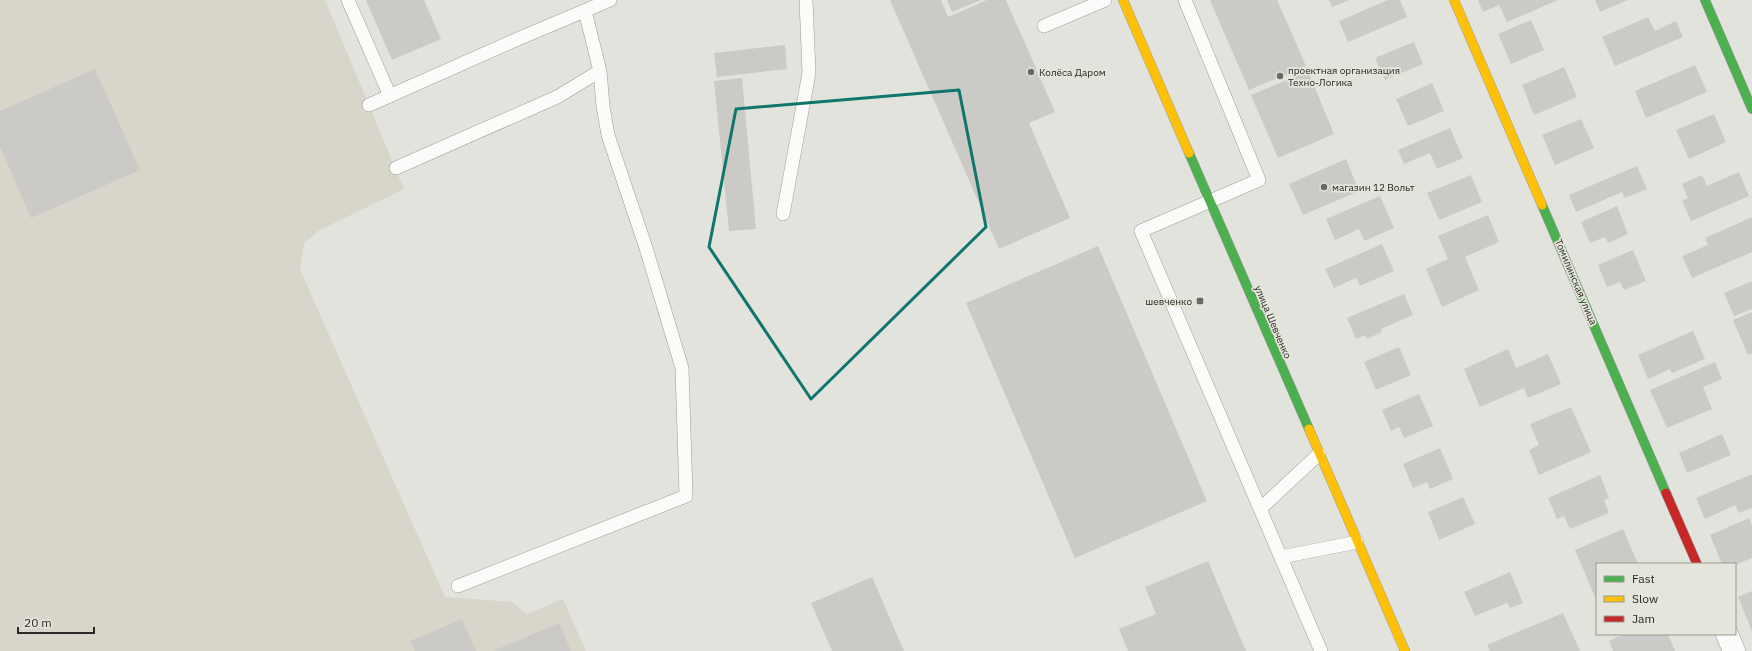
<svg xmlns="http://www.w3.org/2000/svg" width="1752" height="651" viewBox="0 0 1752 651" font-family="'IBM Plex Sans',sans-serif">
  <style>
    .built { fill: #d8d6ca }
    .building { fill: #cbcac6 }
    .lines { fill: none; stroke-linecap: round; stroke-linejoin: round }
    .lane-casing { stroke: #9c9c98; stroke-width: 14 }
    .street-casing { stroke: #9c9c98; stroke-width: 23 }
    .fast-casing { stroke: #9c9c98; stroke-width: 10 }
    .slow-casing { stroke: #9c9c98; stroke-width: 10 }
    .jam-casing { stroke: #9c9c98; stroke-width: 10 }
    .lane { stroke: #fbfbfa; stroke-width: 13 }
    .street { stroke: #fbfbfa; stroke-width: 22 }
    .fast { stroke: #4caf50; stroke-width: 9 }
    .slow { stroke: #ffc107; stroke-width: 9 }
    .jam { stroke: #c62828; stroke-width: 9 }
    .marked { fill: none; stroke: #0f766e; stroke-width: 3; stroke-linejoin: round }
    .poi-dot { fill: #696964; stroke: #e6e5db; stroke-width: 1.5 }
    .labels { text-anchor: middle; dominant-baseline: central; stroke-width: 3.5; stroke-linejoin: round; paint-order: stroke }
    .poi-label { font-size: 10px; fill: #282723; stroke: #e6e5db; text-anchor: start }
    .street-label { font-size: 10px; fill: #282723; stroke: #e6e5db }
  </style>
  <rect width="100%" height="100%" fill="#e3e3de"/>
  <path class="built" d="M0,0H325L404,189L318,231L304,243L300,269L445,597L512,602L527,614L563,599L586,651H0Z"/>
  <path class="building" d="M366,0H424L441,39L392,60Z
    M890,0H941L948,17L987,0H1006L1055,112L1029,123L1070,218L999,249Z
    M947,0H981L952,12Z
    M1210,0H1277L1306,66L1249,90Z
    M1329,0H1349L1332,7Z
    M1388,0H1400L1407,17L1348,42L1339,21Z
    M1478,0H1558L1507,22L1499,5L1483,12Z
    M1595,0H1628L1600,12Z
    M1648,17L1655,31L1676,21L1683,37L1615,66L1602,37Z
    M1531,20L1544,50L1511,64L1498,34Z
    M1414,42L1423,64L1385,80L1375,58Z
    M785,45L787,69L717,77L714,53Z
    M1695,65L1707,92L1646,118L1635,91Z
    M1564,67L1577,97L1534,115L1522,85Z
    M95,69L140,170L31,218L0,146V111Z
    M1308,71L1334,134L1278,158L1251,95Z
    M742,78L756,229L729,231L714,81Z
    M1432,83L1444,111L1408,126L1396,99Z
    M1714,114L1726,142L1689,159L1676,130Z
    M1581,119L1594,148L1555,165L1542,135Z
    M1450,128L1463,158L1437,169L1430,153L1404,164L1398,150Z
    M1346,159L1359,191L1303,215L1289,184Z
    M1637,166L1647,189L1625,198L1622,192L1576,212L1569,195Z
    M1739,172L1749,196L1691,221L1682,201L1688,198L1682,184L1702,175L1707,186Z
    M1471,175L1482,202L1439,220L1427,193Z
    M1380,196L1394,228L1364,241L1359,229L1335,240L1326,219Z
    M1617,206L1628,234L1608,243L1605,237L1590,243L1581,222Z
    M1488,215L1499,242L1465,257L1479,290L1442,307L1426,269L1448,259L1438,236Z
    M1752,217V252L1692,278L1682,256L1708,245L1705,238Z
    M1382,244L1394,271L1360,286L1356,278L1334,288L1325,269Z
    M1098,246L1207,501L1075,558L966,303Z
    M1633,250L1646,281L1624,290L1620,282L1607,287L1598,265Z
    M1752,281V309L1734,316L1724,293Z
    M1404,294L1413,315L1381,329L1382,332L1367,339L1366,335L1356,339L1347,318Z
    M1752,312V353L1748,355L1733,320Z
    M1693,331L1705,359L1672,373L1670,369L1648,379L1638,355Z
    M1399,347L1411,375L1376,390L1364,362Z
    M1508,349L1516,368L1548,354L1561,384L1528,398L1524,388L1480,407L1464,369Z
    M1715,362L1722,379L1703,387L1712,409L1667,428L1650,390Z
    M1419,394L1433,426L1404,438L1399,427L1391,431L1382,410Z
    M1571,407L1591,452L1539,475L1529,450L1539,445L1530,424Z
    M1722,434L1731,455L1687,473L1679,453Z
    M1440,448L1453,479L1430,489L1427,482L1413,488L1403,464Z
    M1752,474V508L1739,513L1735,505L1705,519L1696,498Z
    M1600,475L1609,498L1604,500L1609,513L1570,529L1564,516L1557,519L1548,498Z
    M1463,497L1475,524L1439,540L1428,512Z
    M1749,518L1752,525V558L1735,565L1722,564L1710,535Z
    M1623,529L1638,564H1597V602L1575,550Z
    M1208,561L1246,651H1128L1119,629L1156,614L1145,587Z
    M1510,572L1523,603L1510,608L1507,603L1475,616L1464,592Z
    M872,577L904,651H832L811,603Z
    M1752,591V631L1738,597Z
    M1563,613L1580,651H1490L1487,645Z
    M462,619L476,651H415L410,641Z
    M559,623L571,651H493Z
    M1624,634H1668L1675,651H1613L1609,641Z"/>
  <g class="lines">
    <g class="lane-casing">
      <path id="lane" d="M348,0L390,96
        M1185,0L1259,180L1141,231L1321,651
        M1044,26L1105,0
        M369,105L520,38L610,0
        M396,168L557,97L600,71
        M783,214L809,73L806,0
        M1260,509L1319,454
        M1281,557L1357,542
        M458,586L686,496L682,368L646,248L608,135L603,106L600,71L585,11"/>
    </g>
    <g class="street-casing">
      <path id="street" d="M1727,634L1734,651"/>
    </g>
    <g class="fast-casing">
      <path id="fast" d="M1705,0L1752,109
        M1189,153L1309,429
        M1542,205L1666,493"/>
    </g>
    <g class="slow-casing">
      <path id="slow" d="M1123,0L1189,153
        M1454,0L1542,205
        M1309,429L1405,651"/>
    </g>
    <g class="jam-casing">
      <path id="jam" d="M1666,493L1697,564"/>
    </g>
    <use href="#lane" class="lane"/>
    <use href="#street" class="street"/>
    <use href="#fast" class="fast"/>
    <use href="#slow" class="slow"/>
    <use href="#jam" class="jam"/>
  </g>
  <path class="marked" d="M959,90L986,227L811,399L709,247L736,109Z"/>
  <g class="poi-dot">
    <circle cx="1031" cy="72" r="4"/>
    <circle cx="1280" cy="76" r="4"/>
    <circle cx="1324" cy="187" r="4"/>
    <rect x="1196" y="297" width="8" height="8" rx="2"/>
  </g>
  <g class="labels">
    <g class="poi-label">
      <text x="1288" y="70">проектная организация<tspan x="1288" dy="12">Техно-Логика</tspan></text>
      <text x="1039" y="72">Колёса Даром</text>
      <text x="1332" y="187">магазин 12 Вольт</text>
      <text x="1192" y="301" text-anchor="end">шевченко</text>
    </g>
    <g class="street-label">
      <text transform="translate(1576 282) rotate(67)">Томилинская улица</text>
      <text transform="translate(1273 322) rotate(67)">улица Шевченко</text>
    </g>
  </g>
  <rect x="1596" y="563" width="140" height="72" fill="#e6e5db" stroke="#9a9991"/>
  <rect x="1604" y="576" width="20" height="6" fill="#4caf50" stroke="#9a9991"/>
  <text x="1632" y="583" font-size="12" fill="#282723">Fast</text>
  <rect x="1604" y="596" width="20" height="6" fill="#ffc107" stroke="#9a9991"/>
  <text x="1632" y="603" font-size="12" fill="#282723">Slow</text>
  <rect x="1604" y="616" width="20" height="6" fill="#c62828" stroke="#9a9991"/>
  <text x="1632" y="623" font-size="12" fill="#282723">Jam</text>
  <path d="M18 627v6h76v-6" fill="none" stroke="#282723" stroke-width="2"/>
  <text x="24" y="627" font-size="12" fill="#282723" stroke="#e6e5db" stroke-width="3" paint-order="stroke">20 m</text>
</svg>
